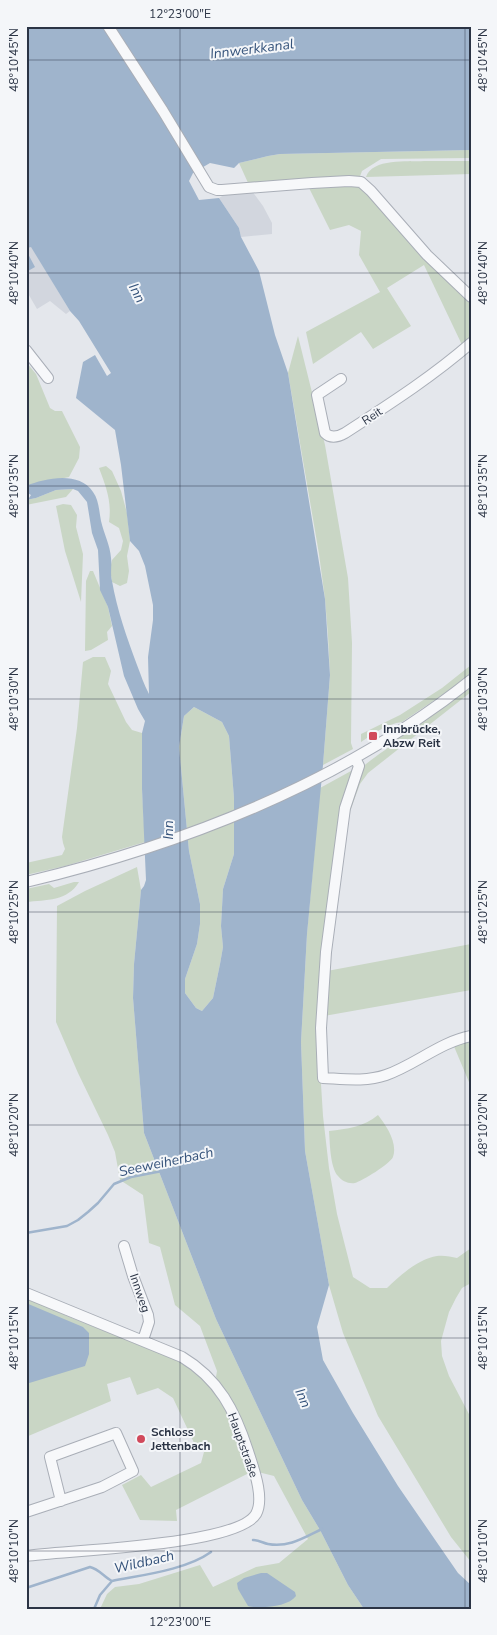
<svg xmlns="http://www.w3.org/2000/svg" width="497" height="1635" viewBox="0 0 497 1635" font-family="'Nunito Sans',sans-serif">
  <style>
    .built { fill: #d2d6de }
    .green { fill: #c9d6c5 }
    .water { fill: #9fb4cc; fill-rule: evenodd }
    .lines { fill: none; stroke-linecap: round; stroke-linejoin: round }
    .stream { stroke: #9fb4cc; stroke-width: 2.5 }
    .minor-casing { stroke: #a9aeb7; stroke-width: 12 }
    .minor { stroke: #f7f8fa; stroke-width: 10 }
    .ticks { fill: none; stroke: #2b3445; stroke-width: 1; stroke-opacity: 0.45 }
    .poi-dot { fill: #d1495b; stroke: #f4f6f9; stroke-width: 2 }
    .labels { text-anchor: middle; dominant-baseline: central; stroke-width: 4; stroke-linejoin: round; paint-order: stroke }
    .street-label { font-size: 12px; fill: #2b3445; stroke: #f4f6f9 }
    .poi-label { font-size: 12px; font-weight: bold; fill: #2b3445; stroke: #f4f6f9; text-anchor: start }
    .water-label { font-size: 14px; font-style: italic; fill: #34527a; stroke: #f4f6f9 }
    .neatline { fill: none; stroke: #2b3445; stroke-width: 2 }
    .ticks-label { font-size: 12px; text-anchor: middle; fill: #2b3445 }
  </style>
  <rect width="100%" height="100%" fill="#e4e7ec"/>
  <path class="built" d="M252,191L263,206L272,223V234L241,237L239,228L219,198L227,193Z
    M31,246L70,311L66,314L50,301L37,309L26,290V269L28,271V257L26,251Z"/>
  <path class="green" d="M471,150V158L381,159L362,171L359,179L249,185L239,163L268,156L280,154Z
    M424,161H471V174L366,177C372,158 408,162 424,161Z
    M356,185L360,186L428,261L471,303V340L463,347L424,265L387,288L411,326L373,349L361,332L313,364L306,332L380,292L359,255L361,231L349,225L330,230L308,186Z
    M298,336L325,445L348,578L352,643L351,743L353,749L323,765L330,675L328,636L325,599L319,554L288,373Z
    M26,362L36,374L50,408L55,411H62L80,447L79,458L69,477L26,486Z
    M106,466L112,471L121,491L127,513L130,541L127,556L129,571L127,583L120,586L112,582L110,569L112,560L121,550L123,541L119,528L109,522C112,501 106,487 99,468Z
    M73,489L66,497L26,505V500L36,498L56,490Z
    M63,504L71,505L77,515L76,527L83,554L81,602L65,551L56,506Z
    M90,571H93L108,607L112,626L107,632L108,640L91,650L85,651L86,581Z
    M93,657H105L111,671L108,684L126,722L132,730L142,733V789L145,842L65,866L26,875V863L62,855L65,849L63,843L62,837L77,728L83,662Z
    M471,665V673L448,691L402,722C387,724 374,733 361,742V734L400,715L442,688Z
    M471,686V692L368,773L360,784L346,822C350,805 353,774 366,764C379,753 391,748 402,734Z
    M194,707L222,722L229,736L234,798V854L223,889L221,926L223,947L220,964L213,998L202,1011L196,1008L185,993V979L197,944L200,924V904L189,851L179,747L184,716Z
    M351,771L352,773L341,812L320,1068L323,1116L329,1168L337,1214L353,1277L370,1288H387C399,1276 420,1258 437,1256C444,1255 451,1257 457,1258L471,1248V1283L462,1288L456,1298L449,1312L441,1341L442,1356L449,1376L471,1418V1562L451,1537L378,1416L343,1333L329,1285L305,1151L301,1042L307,934L320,788Z
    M137,867L141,890L134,964L133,998L144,1133L216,1319L302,1500L320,1530L348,1585L364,1609H100L107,1594L115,1587L139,1584L200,1565L213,1587L256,1567L279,1563L308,1539L274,1476L258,1472L244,1424L216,1377L217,1371L200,1326L175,1305L160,1247L149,1243L143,1195L120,1180L115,1152L108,1135L78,1073L56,1022L57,906L85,891Z
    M74,882H79C68,901 46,900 26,902V889L49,884L54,888Z
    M471,944V990L324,1016L327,971Z
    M471,1039V1087L453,1044Z
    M378,1115C386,1125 398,1143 393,1157C390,1164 362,1181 355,1183C348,1184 342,1181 338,1176C330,1167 330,1143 329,1131C347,1129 364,1127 378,1115Z
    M26,1298L74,1319L171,1357L196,1372L212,1386L237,1430L249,1473L176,1510L177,1521L140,1520L122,1485L141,1475L151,1487L201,1463L204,1452L195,1445L173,1398L158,1388L137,1395L130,1377L107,1384L111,1401L26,1437Z"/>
  <path class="water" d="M26,26H471V150L280,154L268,156L239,163L234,168L210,163L193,173L189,181L199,200L219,198L239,228L241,237L259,271L275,335L288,373L325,599L330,675L323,765L307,934L301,1042L305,1151L329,1285L317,1327L323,1360L353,1413L398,1486L458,1573L471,1585V1609H364L348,1585L320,1530L302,1500L216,1319L144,1133L133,998L134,964L141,890L144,886L146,880L142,789V733L145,721L138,709L124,676L108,607L100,590L98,550L92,533L87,502L78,491L73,489L56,490L36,498L26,500V498H29L31,495L26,492V486C46,478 79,471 93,492C99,500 99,511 101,521C104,534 110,545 111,558C112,566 110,573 112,581C117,610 127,638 137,665C141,675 144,685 149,694L148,657L153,620V605L145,566L139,551L130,541L121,465L115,430L76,398L83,362L95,355L107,376L111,373L79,321L70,311L31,247L28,248L27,252L35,267L28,271L26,269ZM194,707L222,722L229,736L234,798V854L223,889L221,926L223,947L220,964L213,998L202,1011L196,1008L185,993V979L197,944L200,924V904L189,851L179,747L184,716Z
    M26,1303L83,1327L89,1333V1354L85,1366L26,1384Z
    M261,1573H267L295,1592L296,1596C288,1607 260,1609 248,1606L238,1589L237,1583L244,1578Z"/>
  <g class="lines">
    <path class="stream" d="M26,1233L67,1226L78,1220L88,1212L98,1203L114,1184L131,1177L162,1171
      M253,1540C259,1540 263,1543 268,1544C289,1548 305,1537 322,1529
      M26,1588L90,1567C99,1569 104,1577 112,1581C142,1575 186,1570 211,1552
      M94,1609L100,1595L112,1581"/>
    <g class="minor-casing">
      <path id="minor" d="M108,26L163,111L209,187L217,190H222L312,183L349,181L361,182L371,191L427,255L471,297
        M26,350L48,378
        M341,379L317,395L325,433C331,439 338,437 345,433C388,405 432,377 471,343
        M355,758L359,766L345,808L326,952L321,1028L323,1078C344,1079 366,1082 386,1075C415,1065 440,1042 471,1036
        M26,882C185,844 342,783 471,680
        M124,1246L133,1276L148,1315L149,1322L143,1340
        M26,1293L182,1357C219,1379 235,1411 248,1451C253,1467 265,1498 256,1514C237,1546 67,1550 26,1556
        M26,1512L102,1487L133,1471L116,1433L50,1457L61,1501"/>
    </g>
    <use href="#minor" class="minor"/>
  </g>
  <path class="ticks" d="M180,26V1609M465,26V1609M26,60H471M26,273H471M26,486H471M26,699H471M26,912H471M26,1125H471M26,1338H471M26,1551H471"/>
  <g class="poi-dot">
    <rect x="368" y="731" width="10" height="10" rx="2.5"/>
    <circle cx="141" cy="1439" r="5"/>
  </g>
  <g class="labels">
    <g class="street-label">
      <text transform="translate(372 416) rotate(-33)">Reit</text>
      <text transform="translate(140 1293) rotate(71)">Innweg</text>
      <text transform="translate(243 1445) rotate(70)">Hauptstraße</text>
    </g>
    <g class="poi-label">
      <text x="383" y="729">Innbrücke,<tspan x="383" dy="14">Abzw Reit</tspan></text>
      <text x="151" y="1432">Schloss<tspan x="151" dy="14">Jettenbach</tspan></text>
    </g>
    <g class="water-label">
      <text transform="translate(252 49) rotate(-7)">Innwerkkanal</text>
      <text transform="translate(137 293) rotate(62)">Inn</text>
      <text transform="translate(168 830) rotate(-90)">Inn</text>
      <text transform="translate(166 1162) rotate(-12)">Seeweiherbach</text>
      <text transform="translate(303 1398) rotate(66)">Inn</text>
      <text transform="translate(144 1562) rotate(-13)">Wildbach</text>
    </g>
  </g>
  <rect width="497" height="1635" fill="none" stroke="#f4f6f9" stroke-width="55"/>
  <rect x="28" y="28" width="442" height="1580" class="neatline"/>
  <g class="ticks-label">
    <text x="180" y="18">12°23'00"E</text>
    <text transform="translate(14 60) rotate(-90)" y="4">48°10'45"N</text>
    <text transform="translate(483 60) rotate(-90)" y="4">48°10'45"N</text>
    <text transform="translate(14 273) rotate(-90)" y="4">48°10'40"N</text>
    <text transform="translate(483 273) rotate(-90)" y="4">48°10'40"N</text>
    <text transform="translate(14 486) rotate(-90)" y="4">48°10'35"N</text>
    <text transform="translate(483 486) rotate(-90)" y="4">48°10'35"N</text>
    <text transform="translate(14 699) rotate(-90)" y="4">48°10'30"N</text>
    <text transform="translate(483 699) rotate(-90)" y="4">48°10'30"N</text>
    <text transform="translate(14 912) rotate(-90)" y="4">48°10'25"N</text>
    <text transform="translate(483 912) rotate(-90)" y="4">48°10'25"N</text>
    <text transform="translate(14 1125) rotate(-90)" y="4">48°10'20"N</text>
    <text transform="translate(483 1125) rotate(-90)" y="4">48°10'20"N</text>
    <text transform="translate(14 1338) rotate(-90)" y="4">48°10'15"N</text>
    <text transform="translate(483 1338) rotate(-90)" y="4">48°10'15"N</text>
    <text transform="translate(14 1551) rotate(-90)" y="4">48°10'10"N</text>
    <text transform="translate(483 1551) rotate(-90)" y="4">48°10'10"N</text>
    <text x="180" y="1626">12°23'00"E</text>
  </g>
</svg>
